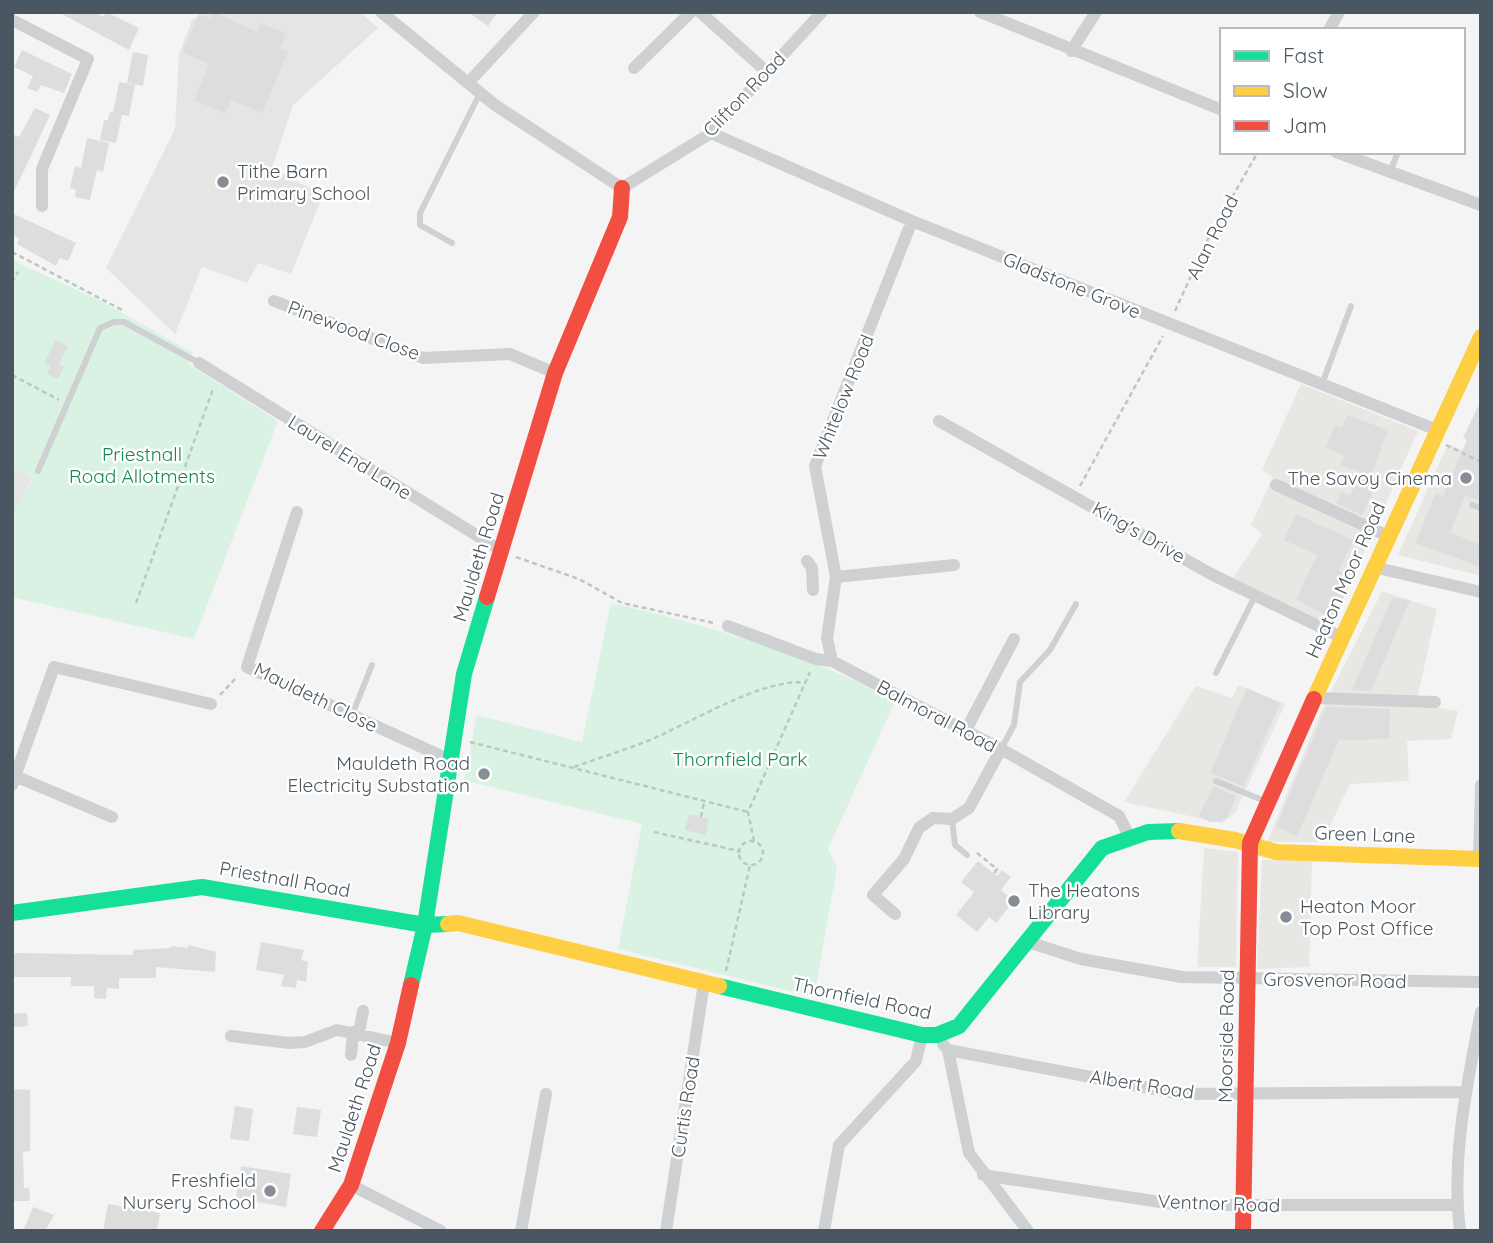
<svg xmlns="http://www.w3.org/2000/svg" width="1493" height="1243" viewBox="0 0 1493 1243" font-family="Quicksand,sans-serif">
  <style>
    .commercial { fill: #e8e7e3 }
    .education { fill: #e6e5e6 }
    .green { fill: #d9f2e3 }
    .building { fill: #ddddde }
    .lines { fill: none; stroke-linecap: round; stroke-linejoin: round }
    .path { stroke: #bcc7c4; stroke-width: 2.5; stroke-dasharray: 5 3.5; stroke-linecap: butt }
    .lane { stroke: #ced0d2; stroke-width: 6 }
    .street { stroke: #ced0d2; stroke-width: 12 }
    .fast { stroke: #16e098; stroke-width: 16 }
    .slow { stroke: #ffcf43; stroke-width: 16 }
    .jam { stroke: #f24e42; stroke-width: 16 }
    .poi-dot { fill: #868d94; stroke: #fff; stroke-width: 2.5 }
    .labels { text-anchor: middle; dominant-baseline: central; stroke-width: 5; stroke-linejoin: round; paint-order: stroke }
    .street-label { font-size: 19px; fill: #4a5661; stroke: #fff }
    .poi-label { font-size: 19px; fill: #4a5661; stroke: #fff; text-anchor: start }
    .park-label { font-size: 19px; fill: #17864f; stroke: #fff }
  </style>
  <rect width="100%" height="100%" fill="#f4f4f4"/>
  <path class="commercial" d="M1301,384L1418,431L1329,631L1231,581L1262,534L1251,525L1273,477L1262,470Z
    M1448,444L1481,458V576L1398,555Z
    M1382,591L1437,609L1416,704L1458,711L1451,739L1407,741L1409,781L1350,784L1322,842H1267L1322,709Z
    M1238,685L1285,704L1235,813L1222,823L1124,802L1196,686L1232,698Z
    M1204,848L1238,852L1236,967H1197Z
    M1262,860H1312L1309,967L1257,969Z"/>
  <path class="education" d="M204,12H360L378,28L293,105L272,168L323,195L291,274L258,263L247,283L202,267L175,334L106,268L175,129L179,54L192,20Z
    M12,468L32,478L12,518Z"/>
  <path class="green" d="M12,260L103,302L193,353L188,364L278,421L194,639L12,597V518L32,479L12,468Z
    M611,603C710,625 804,655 896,699L828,849L837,867L836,873L814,997L618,949L642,824L464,780L477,715L582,742Z"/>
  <path class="building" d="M58,12H95L103,17L106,12L139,28L129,50Z
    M214,12L257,32L261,23L286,34L280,48L288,52L262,113L231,100L225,113L194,100L209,64L182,52L199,14L211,19Z
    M468,12H498L488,26Z
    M22,50L72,74L64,93L41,85L37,92L27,88L33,76L14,67Z
    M133,52L148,55L143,86L127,83Z
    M119,82L135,85L129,116L122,115L116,143L100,140L104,120H108L110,112L113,113Z
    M35,108L50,115L12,196V134L19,137Z
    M87,138L109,143L103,172L97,170L90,200L75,197L76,190L70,188L75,166L81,168Z
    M12,213L76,243L68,261L60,258L56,266L17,244L19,238L12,235Z
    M56,340L68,346L59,364L64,367L58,379L47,374L51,366L44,363Z
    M1481,400V500L1465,496L1450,532L1481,545V567L1415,543L1436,493L1443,496L1467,440L1463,438Z
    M1347,415L1388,430L1368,483L1375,487L1362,515L1336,503L1341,492L1350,496L1361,472L1341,465L1344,455L1326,448L1335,426L1342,428Z
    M1296,514L1353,540L1339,571L1353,576L1334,620L1296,599L1317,555L1284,540Z
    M1392,598L1410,600L1371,691L1352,690Z
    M1247,688L1280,703L1244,786L1210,773Z
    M1326,707L1390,709L1389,739L1339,740L1297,836L1276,827Z
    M1213,786L1236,796L1227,818L1221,821L1210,822L1199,816Z
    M689,814L709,819L706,835L685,830Z
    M978,861L997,876L1002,870L1011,877L1001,890L1014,901L996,923L989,917L977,932L956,915L974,892L961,882Z
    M261,942L304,950L301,960L308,962L306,982L297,980L296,988L281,986L284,975L256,970Z
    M189,945L216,952L215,972L156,967V978H119V989L107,988L106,999L94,998V986H71V977H12V953L133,955V950L171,948V946L188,948Z
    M27,1013L28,1026L12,1027V1014Z
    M12,1089L30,1090V1151L23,1152L24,1188H29L30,1201H12Z
    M235,1106L253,1109L249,1141L230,1139Z
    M297,1107L321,1110L317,1137L293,1134Z
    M241,1166L291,1174L286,1207L236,1198Z
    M108,1204L160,1213L157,1231H103Z
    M33,1207L54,1215L45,1231H23Z"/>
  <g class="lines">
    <path class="path" d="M12,252L124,311
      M12,282L18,272
      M1175,311L1208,239L1258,152
      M12,375L59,400
      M1446,445L1481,462
      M1080,486L1163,336
      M516,557L579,579L622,603L714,623
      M136,603L213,389
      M220,695L237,677
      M470,742L748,812
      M574,767C599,758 625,750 650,740C688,724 767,676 806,683
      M701,817L704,802
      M654,832L739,851
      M739 853a12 12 0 1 1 24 0a12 12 0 1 1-24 0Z
      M754,841L748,812L810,672
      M977,853L997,869L994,874
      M726,971L750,865"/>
    <path class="lane" d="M1390,172L1398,152
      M452,243L420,225V213L480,93
      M1322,384L1351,306
      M38,471L100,328L114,322H124L199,363
      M1472,505L1481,508
      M1216,673L1255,596
      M352,715L372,665
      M1001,749L1014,725L1020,682L1050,650L1076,604
      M1216,781L1267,802
      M952,819L955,845L967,855"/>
    <path class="street" d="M381,12L495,105L622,188L711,133L822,12
      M700,12L767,72
      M980,12L1222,110
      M12,20L88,59L42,169V206
      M1329,30L1339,12
      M1071,51L1096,12
      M634,68L691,12
      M468,83L534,12
      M711,133L912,221L1437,430
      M1336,152L1481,205
      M274,301L423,358L510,354L555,373
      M199,363L502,551
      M939,421L1211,574L1341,637
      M1276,485L1388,536
      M297,512L247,667L452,761
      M807,561L812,568L813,590
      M1373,567L1481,592
      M836,577L954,565
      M728,626L816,659L832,661L1001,749L1119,816L1129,836
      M832,661L827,638L836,577L815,466L912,221
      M1315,698L1435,702
      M966,730L1014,639
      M15,776L112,817
      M12,785L54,667L211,704
      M1479,859L1481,785
      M895,914L873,895L904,859L919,828L933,818L952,819L969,808L1001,749
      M1025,941L1081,959L1182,977L1481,982
      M359,1033L363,1011
      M231,1036L289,1043L305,1042L337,1030L398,1043
      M943,1044L948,1050L969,1153L1028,1231
      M948,1050L1181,1094L1465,1092
      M351,1055L353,1032
      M983,1175L1180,1205H1457
      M351,1185L441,1231
      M521,1231L546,1094
      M666,1231L704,983
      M824,1231L839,1145L916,1061L922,1035
      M1460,1231C1451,1159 1467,1083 1481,1012"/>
    <path class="fast" d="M12,913L202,887L425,925L448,924
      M411,985L425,925L464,674L487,597
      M719,986L922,1035H937L959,1026L1102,848L1148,832L1179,831"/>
    <path class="slow" d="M1314,699L1481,337
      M1179,831L1235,840L1276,852L1481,859
      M448,924L458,923L719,986"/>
    <path class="jam" d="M487,597L555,373L620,217L622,188
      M322,1231L351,1185L398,1043L411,985
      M1243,1231L1250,843L1314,699"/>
  </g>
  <g class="poi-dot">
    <circle cx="223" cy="182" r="7"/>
    <circle cx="1466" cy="478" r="7"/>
    <circle cx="484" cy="774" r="7"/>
    <circle cx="1014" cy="901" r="7"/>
    <circle cx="1286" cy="917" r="7"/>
    <circle cx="270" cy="1191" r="7"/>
  </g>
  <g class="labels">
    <g class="street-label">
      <text transform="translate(744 94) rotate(-46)">Clifton Road</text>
      <text transform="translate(1212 237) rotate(-63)">Alan Road</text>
      <text transform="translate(1072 285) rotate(22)">Gladstone Grove</text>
      <text transform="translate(354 330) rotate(20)">Pinewood Close</text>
      <text transform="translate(843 397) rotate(-68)">Whitelow Road</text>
      <text transform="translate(350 457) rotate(32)">Laurel End Lane</text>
      <text transform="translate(1139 532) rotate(30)">King's Drive</text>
      <text transform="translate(478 557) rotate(-73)">Mauldeth Road</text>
      <text transform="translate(1345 580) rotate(-66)">Heaton Moor Road</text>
      <text transform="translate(316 697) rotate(26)">Mauldeth Close</text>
      <text transform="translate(937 716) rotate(28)">Balmoral Road</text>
      <text transform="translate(1365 834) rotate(2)">Green Lane</text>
      <text transform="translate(285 879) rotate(10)">Priestnall Road</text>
      <text transform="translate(1335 980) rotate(1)">Grosvenor Road</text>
      <text transform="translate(862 998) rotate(12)">Thornfield Road</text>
      <text transform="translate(1226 1036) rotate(-89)">Moorside Road</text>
      <text transform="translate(1142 1084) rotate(9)">Albert Road</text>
      <text transform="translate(685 1107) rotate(-81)">Curtis Road</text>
      <text transform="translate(354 1108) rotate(-72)">Mauldeth Road</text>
      <text transform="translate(1219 1203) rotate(2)">Ventnor Road</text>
    </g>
    <g class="poi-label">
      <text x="237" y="171">Tithe Barn<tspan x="237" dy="22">Primary School</tspan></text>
      <text x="1452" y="478" text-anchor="end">The Savoy Cinema</text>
      <text x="470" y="763" text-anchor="end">Mauldeth Road<tspan x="470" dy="22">Electricity Substation</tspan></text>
      <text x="1028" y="890">The Heatons<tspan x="1028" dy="22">Library</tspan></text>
      <text x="1300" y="906">Heaton Moor<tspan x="1300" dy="22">Top Post Office</tspan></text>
      <text x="256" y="1180" text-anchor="end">Freshfield<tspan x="256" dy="22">Nursery School</tspan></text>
    </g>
    <g class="park-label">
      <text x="142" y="454">Priestnall<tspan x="142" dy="22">Road Allotments</tspan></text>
      <text x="740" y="759">Thornfield Park</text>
    </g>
  </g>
  <rect width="1493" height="1243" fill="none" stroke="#4a5661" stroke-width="28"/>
  <rect x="1220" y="28" width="245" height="126" fill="#ffffff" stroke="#b7bbc0" stroke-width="2"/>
  <rect x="1234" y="51" width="35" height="10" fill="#16e098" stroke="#b7bbc0" stroke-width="2"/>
  <text x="1283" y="63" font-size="21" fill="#4a5661">Fast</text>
  <rect x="1234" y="86" width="35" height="10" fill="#ffcf43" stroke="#b7bbc0" stroke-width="2"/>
  <text x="1283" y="98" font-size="21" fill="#4a5661">Slow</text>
  <rect x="1234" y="121" width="35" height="10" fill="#f24e42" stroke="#b7bbc0" stroke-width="2"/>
  <text x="1283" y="133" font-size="21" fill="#4a5661">Jam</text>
</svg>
